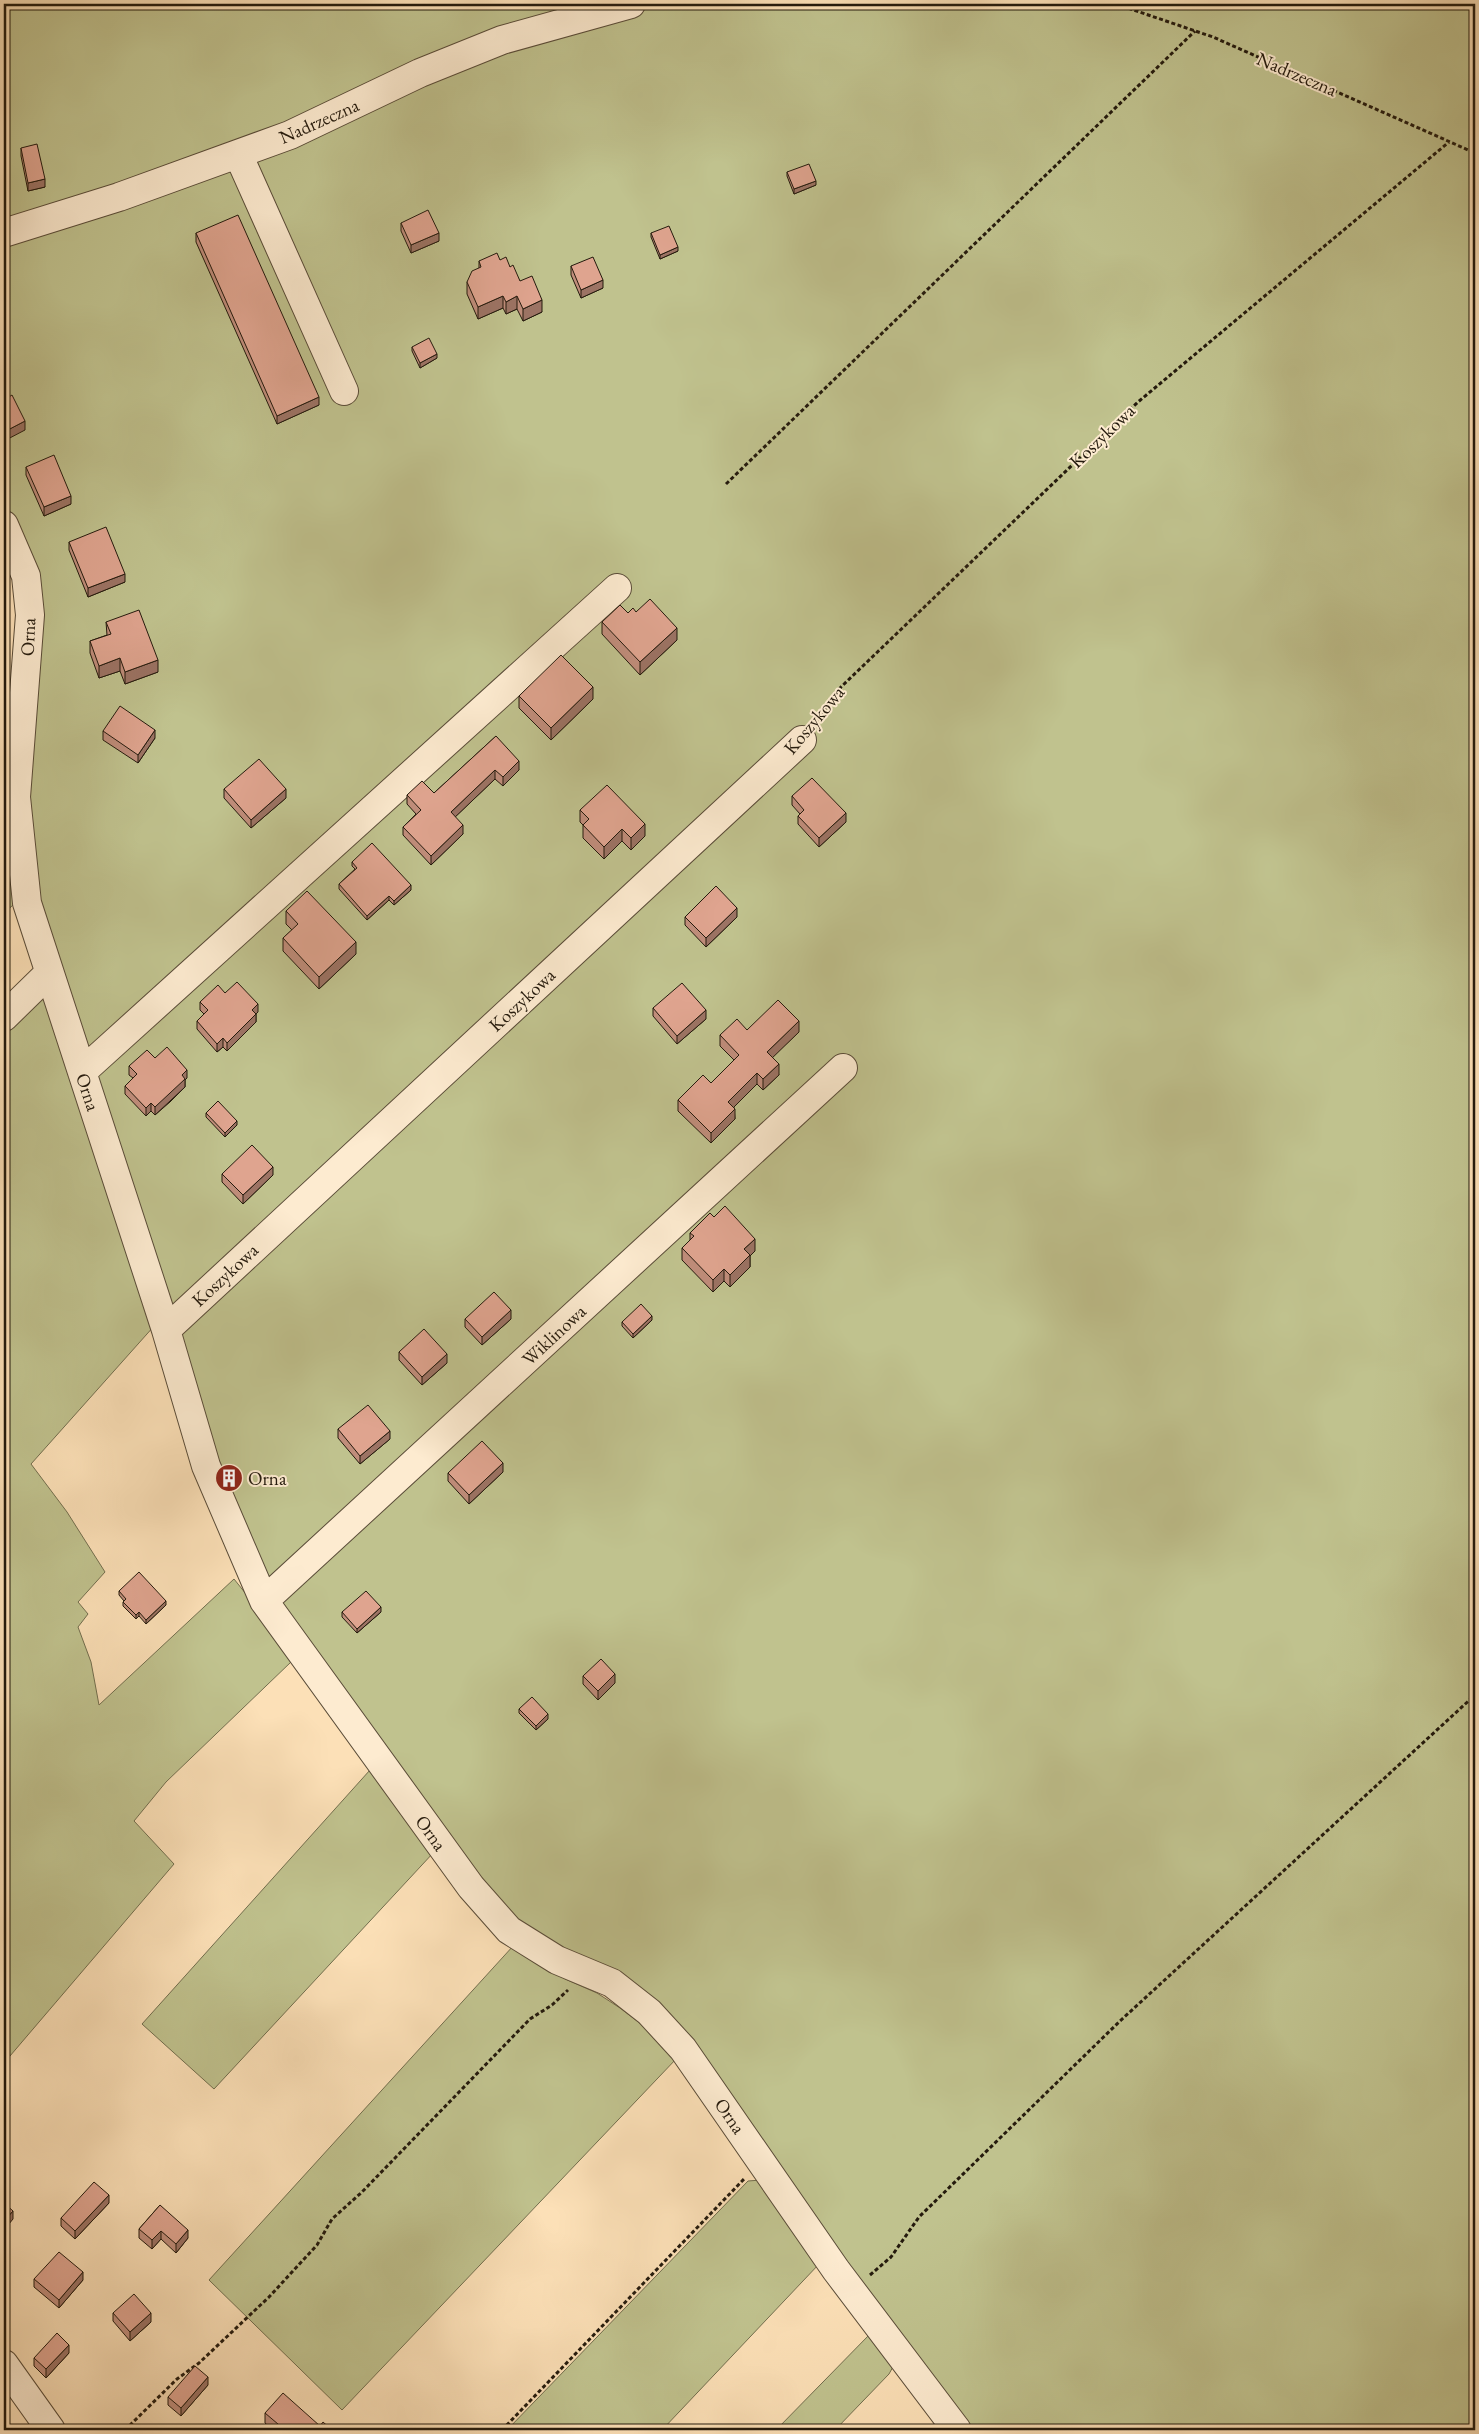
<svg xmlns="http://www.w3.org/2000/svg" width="1479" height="2434" viewBox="0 0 1479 2434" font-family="'EB Garamond',serif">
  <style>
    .green { fill: #c0c28e; stroke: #726e4e }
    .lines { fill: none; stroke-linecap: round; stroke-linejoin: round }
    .minor-casing { stroke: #5a4c38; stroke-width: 30 }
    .path { stroke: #241a0d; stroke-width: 3; stroke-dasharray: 4 2.5; stroke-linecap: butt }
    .minor { stroke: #fdebd0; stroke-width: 28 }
    .wall { fill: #c08d7b; stroke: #241a0d }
    .shaded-wall { fill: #9c7364; stroke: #241a0d }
    .building { fill: #dfa48f; stroke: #241a0d }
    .labels { text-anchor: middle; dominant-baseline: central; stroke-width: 4; stroke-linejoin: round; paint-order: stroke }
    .street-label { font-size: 19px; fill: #241a0d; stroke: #fdebd0 }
    .poi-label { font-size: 19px; fill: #241a0d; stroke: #fdebd0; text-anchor: start }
  </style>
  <rect width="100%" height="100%" fill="#fce0b7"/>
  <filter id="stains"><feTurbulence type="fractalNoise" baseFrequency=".004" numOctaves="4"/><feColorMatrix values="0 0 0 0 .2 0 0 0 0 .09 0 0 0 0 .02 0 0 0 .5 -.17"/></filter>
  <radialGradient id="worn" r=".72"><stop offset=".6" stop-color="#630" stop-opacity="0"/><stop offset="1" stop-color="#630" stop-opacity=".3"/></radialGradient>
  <path class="green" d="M4,4H1475V2430H974L852,2274L690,2044L508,1918L290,1623L216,1468L34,888L24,799L35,566L4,500Z
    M13,735L21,898L4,913V738Z
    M47,984L155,1325L31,1464L67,1512L105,1572L78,1602L88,1614L78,1627L91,1662L99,1705L234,1579L258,1609L291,1662L166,1782L134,1821L174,1864L4,2063V1029Z
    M370,1770L434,1852L214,2089L142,2024Z
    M514,1945L565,1979L597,1993L620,2008L650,2031L677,2058L342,2410L209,2280Z
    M761,2180L820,2263L662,2430H507L748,2181Z
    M870,2334L894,2365L889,2374L835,2430H776Z"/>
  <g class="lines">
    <g class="minor-casing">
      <path id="minor" d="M238,154L344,391
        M4,233L119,197L290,135L420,73L502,40L631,4
        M4,525L26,576L30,615L16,797L27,903L166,1330L206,1466L264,1601L471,1887L509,1930L557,1960L612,1983L649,2012L683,2049L836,2270L957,2430
        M4,1017L49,973
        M82,1072L617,588
        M166,1330L802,740
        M264,1601L843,1068
        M4,2364L51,2430"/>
    </g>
    <path class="path" d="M1116,4L1213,37L1475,153
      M726,484L1195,31
      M816,721L841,687L1138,402L1449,142
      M870,2275L891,2257L919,2217L1120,2021L1475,1695
      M125,2430L177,2379L199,2363L269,2297L317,2245L332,2219L362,2192L530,2019L552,2005L568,1990
      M502,2430L745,2178"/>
    <use href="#minor" class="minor"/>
  </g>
  <path class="wall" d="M21,148L45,187L28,191L21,156Z
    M787,172L816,185L794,194L787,176Z
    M401,223L439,241L411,253L401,231Z
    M196,233L319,405L277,424L196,242Z
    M651,233L678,251L660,259L651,237Z
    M500,260L510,267L542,312L523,321L517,309L506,314L503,308L478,319L467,294V282L479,268V261Z
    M571,266L603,288L581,298L571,275Z
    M412,347L437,358L420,368L412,351Z
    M26,467L71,504L44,516L26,475Z
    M69,542L125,582L88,597L69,550Z
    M636,612L677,640L640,675L602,634V622L628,613Z
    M106,622L158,672L125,684L120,671L99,678L90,653V641L107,635Z
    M519,696L593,699L551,740L519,708Z
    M103,731L155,738L138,763L103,740Z
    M496,736L519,770L503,786L495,779L455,817L463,834L431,865L403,835V827L416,814L407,804V795L434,793Z
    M224,789L286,798L251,828L224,798Z
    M792,796L846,822L819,847L798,824V816L800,814L792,805Z
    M580,810L645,836L631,850L622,841L604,859L583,838V825L580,822Z
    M352,862L411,890L394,905L389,900L367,920L339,889V884L355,869L352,866Z
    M286,911L356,954L319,989L283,951V938L292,930L286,924Z
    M685,917H737L706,947L685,925Z
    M225,993L258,1012L256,1014V1022L227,1051L223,1047L217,1052L197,1029V1021L204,1014L200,1010V1002Z
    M653,1008L706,1019L677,1044L653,1016Z
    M747,1030L799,1032L772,1057L779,1075L763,1090L757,1084L734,1107L735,1119L711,1143L678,1111V1100L711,1083L734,1060L720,1046V1035Z
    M155,1058L187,1078L185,1080V1087L170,1102L155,1115L151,1111L146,1116L125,1094V1086L133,1078L129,1075V1066Z
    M206,1113L237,1125L225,1137L206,1117Z
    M222,1174L273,1175L243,1204L222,1182Z
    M714,1217L755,1251L750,1256V1267L730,1287L724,1281L713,1292L682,1260V1248L690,1240V1233Z
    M465,1319H511L482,1345L465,1327Z
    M652,1320L633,1338L622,1326V1322Z
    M399,1352L447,1363L422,1385L399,1360Z
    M338,1429L390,1439L360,1464L338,1438Z
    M503,1472L469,1504L448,1481V1473Z
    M119,1591L166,1605L146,1624L139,1616L136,1619L123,1606V1602L124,1601L119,1595Z
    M342,1612H381L357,1633L342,1617Z
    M583,1676L615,1683L598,1700L583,1684Z
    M519,1709L548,1719L536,1730L519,1713Z
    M109,2203L75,2239L61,2226V2218Z
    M160,2205L188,2238L176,2253L161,2239L152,2249L139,2238V2229Z
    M34,2279L83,2280L59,2308L34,2287Z
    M113,2313L151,2322L130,2341L113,2321Z
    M69,2353L46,2378L34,2366V2358Z
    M208,2385L181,2416L168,2405V2397Z
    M265,2413L320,2426L332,2430H273L265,2423Z"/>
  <path class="shaded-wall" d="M45,179V187L28,191V183Z
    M816,181V185L794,194V189Z
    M439,233V241L411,253V245Z
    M678,247V251L660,259V255Z
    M603,280V288L581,298V290Z
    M503,296V308L478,319V307Z
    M517,296V309L506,314V302Z
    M542,300V312L523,321V309Z
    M437,354V358L420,368V363Z
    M319,397V405L277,424V416Z
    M25,421V430L4,441V432Z
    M71,496V504L44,516V507Z
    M125,574V582L88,597V588Z
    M677,628V640L640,675V662Z
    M120,658V671L99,678V666Z
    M158,660V672L125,684V672Z
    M593,687V699L551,740V728Z
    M155,730V738L138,763V755Z
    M519,761V770L503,786V777Z
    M495,770V779L451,821V812Z
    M286,789V798L251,828V820Z
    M846,813V822L819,847V838Z
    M645,824V836L631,850V838Z
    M463,825V834L431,865V856Z
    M622,829V841L604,859V847Z
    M411,885V890L394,905V901Z
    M389,896V900L367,920V916Z
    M737,908V917L706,947V938Z
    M356,942V954L319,989V977Z
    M258,1004V1012L256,1014V1022L227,1051V1043L252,1010Z
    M706,1010V1019L677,1044V1036Z
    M799,1021V1032L767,1063V1052Z
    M223,1038V1047L217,1052V1044Z
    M779,1064V1075L763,1090V1079Z
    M187,1070V1078L185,1080V1087L155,1115V1107L182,1075Z
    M757,1073V1084L728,1113V1102Z
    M151,1103V1111L146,1116V1108Z
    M735,1109V1119L711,1143V1133Z
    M237,1121V1125L225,1137V1133Z
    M273,1167V1175L243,1204V1195Z
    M755,1239V1251L750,1256V1267L730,1287V1275L744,1249Z
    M724,1269V1281L713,1292V1280Z
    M511,1310V1319L482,1345V1337Z
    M652,1316V1320L633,1338V1334Z
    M447,1354V1363L422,1385V1377Z
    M390,1431V1439L360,1464V1456Z
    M503,1463V1472L469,1504V1495Z
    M166,1601V1605L146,1624V1620Z
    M381,1607V1612L357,1633V1629Z
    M139,1612V1616L136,1619V1615Z
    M615,1674V1683L598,1700V1691Z
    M548,1714V1719L536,1730V1726Z
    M109,2195V2203L75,2239V2231Z
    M13,2211V2219L4,2230V2221Z
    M188,2230V2238L176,2253V2244Z
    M161,2231V2239L152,2249V2240Z
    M83,2272V2280L59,2308V2300Z
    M151,2313V2322L130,2341V2332Z
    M69,2345V2353L46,2378V2369Z
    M208,2377V2385L181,2416V2408Z"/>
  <path class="building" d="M37,144L45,179L28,183L21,148Z
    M809,164L816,181L794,189L787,172Z
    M428,210L439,233L411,245L401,223Z
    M238,215L319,397L277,416L196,233Z
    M669,226L678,247L660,255L651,233Z
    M497,253L500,260L506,257L510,267L513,265L520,281L532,276L542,300L523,309L517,296L506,302L503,296L478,307L467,282L472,271L481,267L479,261Z
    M593,257L603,280L581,290L571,266Z
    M429,338L437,354L420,363L412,347Z
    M12,395L25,421L4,432V400Z
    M54,455L71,496L44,507L26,467Z
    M106,527L125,574L88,588L69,542Z
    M650,599L677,628L640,662L602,622L620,605L628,613L633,608L636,612Z
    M139,610L158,660L125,672L120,658L99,666L90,641L111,634L106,622Z
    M561,655L593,687L551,728L519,696Z
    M120,706L155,730L138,755L103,731Z
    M496,736L519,761L503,777L495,770L451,812L463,825L431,856L403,827L421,810L407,795L422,781L434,793Z
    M259,759L286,789L251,820L224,789Z
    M812,778L846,813L819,838L798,816L804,810L792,796Z
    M607,785L645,824L631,838L622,829L604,847L583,825L589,819L580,810Z
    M372,843L411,885L394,901L389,896L367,916L339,884L357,868L352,862Z
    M716,886L737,908L706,938L685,917Z
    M307,891L356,942L319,977L283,938L298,924L286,911Z
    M237,982L258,1004L252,1010L256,1014L227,1043L223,1038L217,1044L197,1021L208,1010L200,1002L218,985L225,993Z
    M682,983L706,1010L677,1036L653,1008Z
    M778,1000L799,1021L767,1052L779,1064L763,1079L757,1073L728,1102L735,1109L711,1133L678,1100L703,1075L711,1083L739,1055L720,1035L737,1019L747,1030Z
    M167,1047L187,1070L182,1075L185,1079L155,1107L151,1103L146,1108L125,1086L137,1074L129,1066L147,1050L155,1058Z
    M218,1101L237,1121L225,1133L206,1113Z
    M252,1145L273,1167L243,1195L222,1174Z
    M725,1206L755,1239L744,1249L750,1255L730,1275L724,1269L713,1280L682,1248L694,1236L690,1233L710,1213L714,1217Z
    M494,1292L511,1310L482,1337L465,1319Z
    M641,1304L652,1316L633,1334L622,1322Z
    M424,1329L447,1354L422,1377L399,1352Z
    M368,1405L390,1431L360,1456L338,1429Z
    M482,1441L503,1463L469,1495L448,1473Z
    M139,1572L166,1601L146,1620L139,1612L136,1615L123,1602L126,1599L119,1591Z
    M366,1591L381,1607L357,1629L342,1612Z
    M601,1659L615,1674L598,1691L583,1676Z
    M532,1697L548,1714L536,1726L519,1709Z
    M94,2182L109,2195L75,2231L61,2218Z
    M4,2203L13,2211L4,2221Z
    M160,2205L188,2230L176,2244L161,2231L152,2240L139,2229Z
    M59,2252L83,2272L59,2300L34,2279Z
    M134,2294L151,2313L130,2332L113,2313Z
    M57,2333L69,2345L46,2369L34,2358Z
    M195,2366L208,2377L181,2408L168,2397Z
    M283,2393L320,2426L323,2422L332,2430H285L265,2413Z"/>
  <defs>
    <g id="building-disc" transform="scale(1.4375)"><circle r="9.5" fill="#8f2418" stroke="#fdebd0"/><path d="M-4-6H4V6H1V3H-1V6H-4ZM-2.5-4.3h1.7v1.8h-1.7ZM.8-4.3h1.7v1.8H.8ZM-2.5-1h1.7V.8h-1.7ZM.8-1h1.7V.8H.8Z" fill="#fff"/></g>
  </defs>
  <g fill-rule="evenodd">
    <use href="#building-disc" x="229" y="1478"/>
  </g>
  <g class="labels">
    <g class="street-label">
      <text transform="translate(1297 74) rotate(23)">Nadrzeczna</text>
      <text transform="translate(319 121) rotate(-24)">Nadrzeczna</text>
      <text transform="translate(1102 436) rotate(-44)">Koszykowa</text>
      <text transform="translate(28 637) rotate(-87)">Orna</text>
      <text transform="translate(814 720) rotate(-50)">Koszykowa</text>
      <text transform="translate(522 1000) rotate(-43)">Koszykowa</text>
      <text transform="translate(88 1092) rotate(72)">Orna</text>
      <text transform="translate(225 1275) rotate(-43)">Koszykowa</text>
      <text transform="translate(554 1335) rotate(-43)">Wiklinowa</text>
      <text transform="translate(431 1833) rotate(54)">Orna</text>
      <text transform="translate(730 2116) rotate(55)">Orna</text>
    </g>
    <g class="poi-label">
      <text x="248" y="1478">Orna</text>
    </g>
  </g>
  <rect width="1479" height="2434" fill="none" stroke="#fce0b7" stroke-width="20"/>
  <rect x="5" y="5" width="1469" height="2424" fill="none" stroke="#241a0d" stroke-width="2.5"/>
  <rect x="10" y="10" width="1459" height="2414" fill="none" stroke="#241a0d"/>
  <rect width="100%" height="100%" filter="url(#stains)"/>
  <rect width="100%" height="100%" fill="url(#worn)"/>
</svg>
